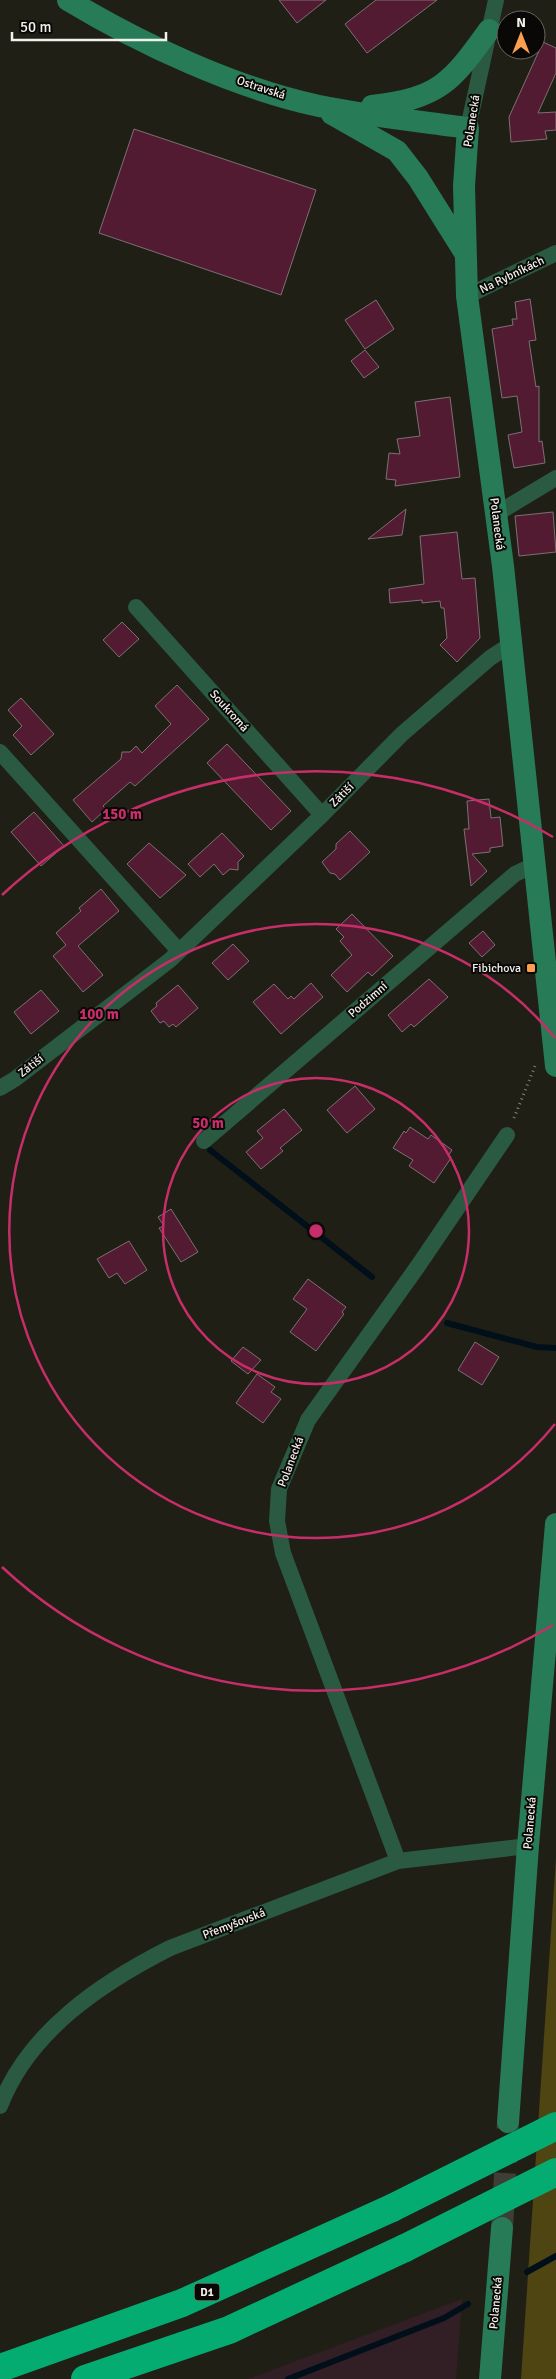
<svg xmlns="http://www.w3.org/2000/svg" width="556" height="2379" viewBox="0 0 556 2379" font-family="Signika,sans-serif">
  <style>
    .commercial { fill: #321f25 }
    .forest { fill: #4f4512 }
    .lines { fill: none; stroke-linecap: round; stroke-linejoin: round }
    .stream { stroke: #000f19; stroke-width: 6 }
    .building { fill: #531b31; stroke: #7c7073 }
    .secondary-tunnel { stroke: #3f3e36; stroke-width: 22; stroke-dasharray: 22 11; stroke-linecap: butt }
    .path { stroke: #86857e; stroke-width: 3; stroke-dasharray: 1 4; stroke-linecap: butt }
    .street { stroke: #2a5a42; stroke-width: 16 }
    .secondary { stroke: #277b56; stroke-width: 22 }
    .highway { stroke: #05ac72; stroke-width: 28 }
    .highway-bridge { stroke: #05ac72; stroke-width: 28 }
    .ring { fill: none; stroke: #c72e69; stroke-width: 2.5 }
    .poi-dot { fill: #fb9e50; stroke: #090806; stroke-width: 2 }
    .labels { text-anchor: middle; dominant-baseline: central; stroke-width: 4; stroke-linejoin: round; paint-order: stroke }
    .shield { fill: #090806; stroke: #abaaa6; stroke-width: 1 }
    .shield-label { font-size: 11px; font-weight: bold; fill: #f1f0eb }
    .street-label { font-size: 12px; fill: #f1f0eb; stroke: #090806 }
    .poi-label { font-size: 12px; fill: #f1f0eb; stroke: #090806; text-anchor: end }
    .centre { fill: #c72e69; stroke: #090806; stroke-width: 2.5 }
    .ring-label { font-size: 15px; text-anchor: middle; font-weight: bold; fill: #c72e69; stroke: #090806; stroke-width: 4; stroke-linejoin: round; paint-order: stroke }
  </style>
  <rect width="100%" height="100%" fill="#201f16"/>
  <path class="commercial" d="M462,2299L456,2379H248Z"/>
  <path class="forest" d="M556,1858V2379H521Z"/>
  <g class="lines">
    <path class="stream" d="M210,1150L372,1277
      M447,1323L537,1347L556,1348
      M527,2272L556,2256
      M288,2379L444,2318L468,2304"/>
  </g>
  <path class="building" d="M279,0H326L297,23Z
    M376,0H437L367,53L345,24Z
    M543,42L556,48V73L538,113L556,112V130L545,131L547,139L511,142L509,117Z
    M134,129L316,190L281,295L99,233Z
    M530,299L536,340L529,341L536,387L539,386V442L542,441L545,463L514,468L508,435L522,432L517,396L502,398L492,329L513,325L512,319H517L515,302Z
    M376,300L394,329L365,349L345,320Z
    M365,350L379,367L364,378L351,361Z
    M450,397L460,477L395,486L396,480L386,479L389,453L400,454L397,439L420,436L415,402Z
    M406,509L402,535L368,539Z
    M553,512L556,552L519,556L515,516Z
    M457,532L462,579L475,578L480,638L457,662L440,645L447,638L444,608H441L440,601L422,603V600L390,603L389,589L424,584L420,536Z
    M122,622L139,639L119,657L103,640Z
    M177,685L209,719L135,786L130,782L103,806L106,809L92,822L73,800L121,759L122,752H130L136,746L142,753L171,724L155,706Z
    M21,698L54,734L31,755L13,735L22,726L8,710Z
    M227,744L291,811L271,830L207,763Z
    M489,799L491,818L500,817L503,846L490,848V852L472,854L487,871L471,886L464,829H469L467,801Z
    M34,812L64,846L41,866L11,832Z
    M350,831L370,852L340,880L335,874L330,873L322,862L336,849V844Z
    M222,833L244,856L238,862V870L230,869L223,875L214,864L200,877L188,864Z
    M149,843L186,875L160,898L127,864Z
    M101,889L119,911L78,946L103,975L83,992L53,956L66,945L56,933L81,911L79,908Z
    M352,914L393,956L372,976L368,972L347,992L331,975L352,955L340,941L344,937L336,929Z
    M483,931L495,945L482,957L469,943Z
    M233,944L249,961L228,980L212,963Z
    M429,979L448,997L414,1027L411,1024L402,1032L388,1015Z
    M311,983L323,997L281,1034L253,1002L274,984L288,999L291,996L294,999Z
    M178,985L198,1008L176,1027L173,1024L169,1027L164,1021L160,1023L151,1011L157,1006L156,1003Z
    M41,990L59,1011L31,1034L14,1012Z
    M355,1086L375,1109L347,1133L327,1110Z
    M284,1109L302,1130L280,1148L283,1151L261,1169L246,1152L263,1138L257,1131Z
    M410,1127L428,1139L431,1135L452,1150L448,1156L451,1158L434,1183L409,1166L413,1160L393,1148L404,1131L406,1133Z
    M171,1209L198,1252L181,1262L159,1228L164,1226L158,1217Z
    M129,1241L147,1270L125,1284L117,1273L109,1278L97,1259Z
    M308,1279L346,1307L342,1312L344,1314L316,1351L290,1332L307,1309L293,1299Z
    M475,1342L499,1357L482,1385L458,1370Z
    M243,1347L261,1360L248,1374L231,1361Z
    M257,1374L275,1387L271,1392L281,1399L263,1423L236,1403Z"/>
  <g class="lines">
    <path class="secondary-tunnel" d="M502,2228L508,2122"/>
    <path class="path" d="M514,1118L535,1066"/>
    <path class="street" d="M468,128L496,0
      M467,296L556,253
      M496,514L556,478
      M136,607L322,815
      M0,752L179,951
      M0,1088L15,1079L170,960L322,815L402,734L490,658L510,645
      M204,1141L515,874L534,865
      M398,1861L283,1553L277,1521L279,1489L308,1420L418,1266L507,1135
      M0,2106C29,2031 101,1983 170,1948L398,1861L528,1846"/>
    <path class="secondary" d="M68,0C141,44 235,88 319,106C368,116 419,121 468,128L464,186L467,296L503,566L556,1066
      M372,106C439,98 451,83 489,30
      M332,114L397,151L418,178L465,253
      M508,2122L528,1846L556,1524
      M490,2379L502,2228"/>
    <path class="highway" d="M0,2368L182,2303L392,2208
      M85,2379L229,2330L405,2248"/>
    <path class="highway-bridge" d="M392,2208L556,2126
      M405,2248L556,2172"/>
  </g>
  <g class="ring">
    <circle cx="316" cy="1231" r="153"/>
    <path d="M555 1424A307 307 0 1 1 555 1038"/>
    <path d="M553 1625A460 460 0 0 1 2 1567M2 895A460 460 0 0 1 553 837"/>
  </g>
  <rect class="poi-dot" x="526" y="963" width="10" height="10" rx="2.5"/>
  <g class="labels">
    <rect class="shield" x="194.5" y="2283.5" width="25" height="17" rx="4"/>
    <g class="shield-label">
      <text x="207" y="2292">D1</text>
    </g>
    <g class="street-label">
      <text transform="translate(261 88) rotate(18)">Ostravská</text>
      <text transform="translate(472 121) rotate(-81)">Polanecká</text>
      <text transform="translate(512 275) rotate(-26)">Na Rybníkách</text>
      <text transform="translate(497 524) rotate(83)">Polanecká</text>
      <text transform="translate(229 711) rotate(48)">Soukromá</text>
      <text transform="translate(342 795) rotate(-45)">Zátiší</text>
      <text transform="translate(368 1000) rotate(-41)">Podzimní</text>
      <text transform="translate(31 1066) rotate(-38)">Zátiší</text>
      <text transform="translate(291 1462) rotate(-69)">Polanecká</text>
      <text transform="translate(530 1823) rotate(-85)">Polanecká</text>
      <text transform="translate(234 1924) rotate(-21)">Přemyšovská</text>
      <text transform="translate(496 2303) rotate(-85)">Polanecká</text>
    </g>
    <g class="poi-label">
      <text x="521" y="968">Fibichova</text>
    </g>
  </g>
  <circle cx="316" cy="1231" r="8" class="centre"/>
  <g class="ring-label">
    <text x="122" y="819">150 m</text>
    <text x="99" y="1019">100 m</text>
    <text x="208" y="1128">50 m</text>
  </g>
  <g transform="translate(521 35)"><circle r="24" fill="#090806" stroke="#666562"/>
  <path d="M0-4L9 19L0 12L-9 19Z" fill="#fb9e50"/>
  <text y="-8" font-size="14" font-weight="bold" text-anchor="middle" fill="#f1f0eb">N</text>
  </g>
  <path d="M12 32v8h154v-8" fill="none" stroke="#f1f0eb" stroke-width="2.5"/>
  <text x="20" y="32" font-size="15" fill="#f1f0eb" stroke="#090806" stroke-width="4" paint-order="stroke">50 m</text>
</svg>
